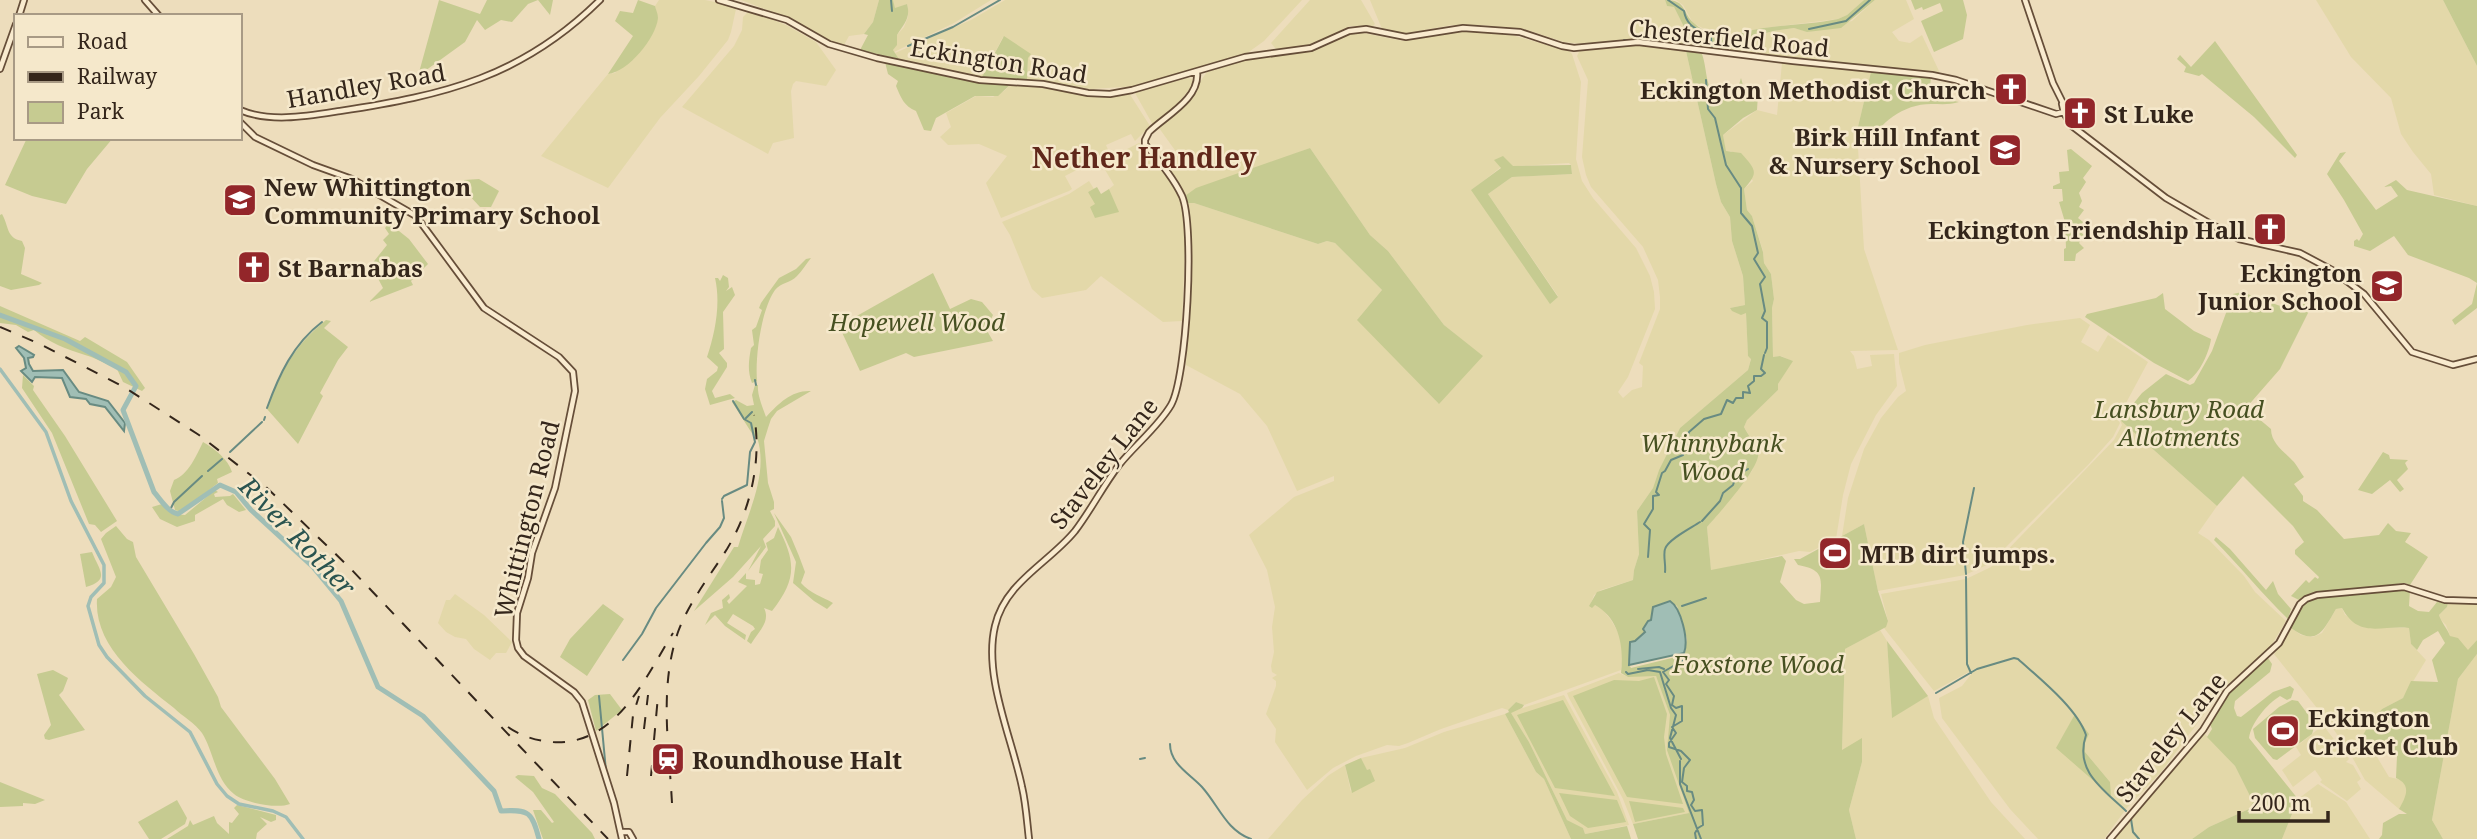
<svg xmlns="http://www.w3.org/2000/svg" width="2477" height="839" viewBox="0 0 2477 839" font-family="'Noto Serif',serif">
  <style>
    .farmland { fill: #e3d8a9; fill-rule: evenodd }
    .green { fill: #c6cb91; fill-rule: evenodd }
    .water { fill: #a0beb5; stroke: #688b82; stroke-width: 2 }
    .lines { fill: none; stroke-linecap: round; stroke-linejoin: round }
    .stream { stroke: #688b82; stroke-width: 2 }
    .canal { stroke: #a0beb5; stroke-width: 3.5 }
    .river { stroke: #a0beb5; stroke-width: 5 }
    .secondary-casing { stroke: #664e39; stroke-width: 8 }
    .secondary { stroke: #f9ebcf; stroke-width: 4.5 }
    .rail { stroke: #34261b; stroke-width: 2; stroke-dasharray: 12 12; stroke-linecap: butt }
    .labels { text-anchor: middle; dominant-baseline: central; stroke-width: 5; stroke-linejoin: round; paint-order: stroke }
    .street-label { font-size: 24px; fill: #34261b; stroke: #f5e8cb }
    .poi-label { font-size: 24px; font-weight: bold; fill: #34261b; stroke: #f5e8cb; text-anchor: start }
    .park-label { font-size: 24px; font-style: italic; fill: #465021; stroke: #f5e8cb }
    .water-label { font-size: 26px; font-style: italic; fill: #2a5450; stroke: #f5e8cb }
    .quarter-label { font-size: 28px; font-weight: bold; fill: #60271a; stroke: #f5e8cb }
  </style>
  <rect width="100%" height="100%" fill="#edddbc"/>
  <path class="farmland" d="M659,0H705L735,6L736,9L731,32L728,40L699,76L660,118L608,188L541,156L608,74L615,73L658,18L655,6Z
    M741,0H879L873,22L864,34L849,36L844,45L825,39L788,18Z
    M893,0H991L954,23L894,52L893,50L897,44V35L904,27L908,17V7L907,4L895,9Z
    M1005,0H1302L1264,41L1246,54L1138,86L1091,89L1027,80L1028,58L1003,37L982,77L899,59L895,53L971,20Z
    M1310,0H1361L1375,24L1373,26H1350L1312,45L1276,49L1271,43Z
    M1370,0H1665L1667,6L1674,7L1684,27L1700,41L1694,47L1640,39L1583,44L1564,42L1527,30L1482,25H1452L1408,33H1396L1382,29Z
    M1676,0H1864L1847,15L1838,19L1763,28L1732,34L1718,42L1710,32L1693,23L1683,5Z
    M1875,0H1906L1914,19L1892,32L1899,41L1910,43L1922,35L1939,71L1938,73L1725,51L1732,43L1773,31L1794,28L1808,32L1852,21Z
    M2316,0H2443L2477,66V206L2434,195L2431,174L2413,152L2401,134L2391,98L2351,57Z
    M753,12L786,25L816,42L836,70L826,86L796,81L793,84L791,91L794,138L773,143L768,154L682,107L734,46L742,30L743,17L747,13Z
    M1450,31L1508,34L1569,51L1572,54L1581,82L1576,159L1582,181L1593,198L1636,248L1650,276L1654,292L1655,309L1628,377L1618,392L1623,398L1632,390L1642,387L1643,366L1639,363L1660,309V297L1658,280L1643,247L1591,187L1586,175L1582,157L1588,80L1577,56L1580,50L1638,43L1686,51L1716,184L1721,202L1730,217L1732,241L1743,276L1745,305L1730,308L1746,312L1748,356L1751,358L1748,370L1680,428L1659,470L1653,488L1637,511L1639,554L1634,570L1633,580L1601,590L1594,595L1590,606L1595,605L1602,609L1611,620L1620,636L1623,656L1621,670L1524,705L1516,702L1508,710L1502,708L1441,729L1408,743L1399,746L1387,745L1356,756L1333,768L1307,790L1275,742L1276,729L1266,714L1276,686V681L1272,678L1277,675L1272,672L1271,666L1274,652L1272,627L1275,607L1267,570L1249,535L1294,497L1334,481V476L1297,491L1267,426L1240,394L1186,365L1192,250L1187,203H1194L1318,244L1327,241L1335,243L1382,290L1358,319L1438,403L1482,356L1444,325L1388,251L1370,235L1310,148L1185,196L1163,164L1177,153L1159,128L1178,112L1207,72L1252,58L1313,50L1348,34L1358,32L1403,41ZM1569,163L1571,165L1572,174L1512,177L1488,194L1558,296L1550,303L1472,190L1501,167Z
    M1782,63L1871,72L1857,131L1864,249L1898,350L1850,351L1854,356L1857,369L1872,366L1870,355L1894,354L1897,386L1876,415L1851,464L1843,495L1836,539L1810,552L1799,551L1711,571L1707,527L1752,471L1758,450L1744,427L1747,419L1778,390V384L1792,361L1781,356L1773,357L1772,308L1774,299L1771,274L1764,263L1763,251L1752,216L1747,210L1744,189L1753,181L1731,151L1726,152L1723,135L1757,110L1777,115Z
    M1187,78L1192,79L1194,84L1170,112L1153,125L1135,93Z
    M1012,83L1088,95L1105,97L1129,93L1150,126L1135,141L1131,134L1106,145L1111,157L1102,167L1096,160L1065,176L1072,189L1069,191L1001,218L986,183L1007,156L979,144L948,145L940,137L951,127L946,113L976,96L993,97L1004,91Z
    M1139,143L1145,147L1165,173L1181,199L1186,222L1182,321L1163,322L1101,276L1086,290L1042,298L1032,289L1010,235L1002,222L1069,194L1089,181L1094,189L1088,192L1118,212L1109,189L1114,185L1104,168L1121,152Z
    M2080,318L2090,325L2081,342L2098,352L2108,335L2148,362L2119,416L2118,420L2120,423L2113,437L2088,465L1989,564L1965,575L1878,591L1864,524L1842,536L1848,498L1864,449L1881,418L1898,397L1906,391L1899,363V353L1925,345L2027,325Z
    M2120,420L2217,506L2198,533L2209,540L2244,576L2255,592L2286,621L2271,646L2222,690L2162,771L2126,809L2104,839H2038L2010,809L1942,718L1939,698L1962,686L1976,668L1934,691L1884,628L1888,621L1881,594L1966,579L1991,567L2114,440L2122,425ZM2075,714L2089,734L2085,743V752L2110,782L2057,748Z
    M455,594L484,615L512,642L506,653H496L490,660L474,649L466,639L455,637L446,632L438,623L446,600H450Z
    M2448,603L2477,604V640L2468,651L2450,636L2446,625L2441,620L2439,615L2447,607Z
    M2342,608L2345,615L2378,628H2409L2411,644L2426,660L2403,698L2382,709L2371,721L2363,750L2374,752L2389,777L2402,780L2407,788V795L2399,809L2365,780L2351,755L2332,727L2274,654L2291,628L2301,635L2313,637L2322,633L2336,609Z
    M1880,630L1887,641L1892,717L1928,696L1934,718L1991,802L2025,839H1856L1849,810L1862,762V739L1842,751L1845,649Z
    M2477,654V839H2443L2432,820L2458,679Z
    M1619,673L1628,677L1650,675L1656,676L1658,681L1670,715V752L1689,813L1633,824L1623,799L1569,698L1567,693Z
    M1564,695L1617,792L1629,825L1585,834L1583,828L1567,820L1529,742L1510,712Z
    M1505,714L1536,772L1544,779L1571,839H1268L1302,800L1329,775L1345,765L1351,792L1370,769L1367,771L1361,758L1405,748L1444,732Z
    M2323,725L2349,759L2346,762L2353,765L2361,779L2357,782L2361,789L2347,801L2320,782L2322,780L2315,770L2293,787L2282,770L2301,755L2296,747Z
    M2204,733L2235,766L2253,802L2249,809L2209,827L2192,839H2113Z
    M2318,784L2346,802L2370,839H2282L2298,799Z"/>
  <path class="green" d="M439,0L480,14L487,0H553L550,15L538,0L528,4L512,22L501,20L485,30L477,20L465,42L418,76Z
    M638,0L655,6C656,10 658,14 658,18C656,38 628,72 608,74L633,36L615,21L620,11L633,13Z
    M879,0H893L895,8L907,4C911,18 904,24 897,35V45L893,50L899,59L860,50L868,35L864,34L873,22Z
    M1665,0C1688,0 1681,13 1695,24C1703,31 1711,33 1718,42C1751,23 1800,27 1838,19L1847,15L1864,0H1875L1841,28L1807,32L1794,28L1773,31L1732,43L1725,51L1694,47L1700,41L1684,27L1674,7L1667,6Z
    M1911,0H1963L1967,15L1963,39L1934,52L1921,21L1943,11L1940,3L1923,10L1922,7L1915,10Z
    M2443,0H2477V66Z
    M1004,36L1031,54L1028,58L1027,80L982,77Z
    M2215,41L2297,155L2295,158L2254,117L2202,74L2199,76L2184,72L2186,67L2177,59L2180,55L2191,67Z
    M1686,51L1702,54C1708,71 1704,88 1720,101C1732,97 1738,90 1741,78L1744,89L1749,94H1758L1757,110L1743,118L1723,135L1726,151L1741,153C1756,170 1759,172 1744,189L1747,210L1752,216L1763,252L1764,263L1771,274L1774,299L1772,308L1773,357L1780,356L1793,361L1778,384V390L1747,420L1744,427C1748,435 1755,443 1758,451C1763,466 1718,514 1707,527L1711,570L1782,556L1786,561L1780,582L1796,600L1804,604L1820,602C1821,580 1826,570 1798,565L1794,559H1800L1864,524L1878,591L1888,621L1886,627L1845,649L1842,750L1862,738V762L1849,810L1856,839H1638L1633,824L1689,813L1667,750L1670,715L1656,676L1628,677L1621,673C1624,648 1620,619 1595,605L1592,608L1589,606L1597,592L1633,580L1634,570L1639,554L1637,511L1653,488L1659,470L1680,428L1748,370L1751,359L1748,356L1746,313L1741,315L1732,311L1730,308L1745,305L1743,276L1732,241L1730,217L1721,202L1716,184ZM1669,601L1677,606L1687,639L1684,655L1631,668L1628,663L1635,641L1644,632L1643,629L1648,621L1651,620L1653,607Z
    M885,62L982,84L1012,83L998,96H975L936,118L931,131L924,130L916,111C904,106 901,98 896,86L898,81L888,74Z
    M1871,72L1931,77L1929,96L1959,102C1950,105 1941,104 1931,104C1903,104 1879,123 1867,147L1857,142V131Z
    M27,138H113L87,169L66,204L32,196L5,185Z
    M1310,148L1370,235L1388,251L1444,325L1483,356L1439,404L1357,320L1382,290L1335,243L1327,241L1318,244L1194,203H1187L1185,196L1196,188Z
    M2071,149L2092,166L2083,178L2086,182L2079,193L2082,201L2079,207L2084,210L2078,218L2083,222L2078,230L2084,235L2079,243L2084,248L2076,254L2075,261H2064V249L2066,248L2065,222L2059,202L2063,201L2062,189H2053V186L2060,183L2059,172L2069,171L2067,150Z
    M2346,152L2339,161L2376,210L2398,196L2391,186L2384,187L2396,180L2407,190L2477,206V308L2455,325L2452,320L2472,304L2477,283L2469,278L2408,255L2394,236L2370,251L2354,246V241L2357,239L2359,241L2363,234L2344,200L2327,174L2340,153Z
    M1503,156L1513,166L1571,165L1572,174L1512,177L1488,194L1558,297L1550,304L1471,190L1501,168L1494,160Z
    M479,179L499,191L491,207H480L467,193L464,180Z
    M1097,187L1101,194L1109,189L1119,212L1095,218L1090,207L1095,204L1088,192Z
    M2,214C9,226 6,238 22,241L25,248L21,274L42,283L39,285L11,290L0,286V215Z
    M389,223L409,239L428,264L411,281L413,285L369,302L383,288L371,265L387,245L383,240L389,234L385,228Z
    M811,258C806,264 802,271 797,276C791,283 781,282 775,290C761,310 755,357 757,381L752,383C747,371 749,359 751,348L754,345L752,330L756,327L762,310L759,308L761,303L779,278L796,269L806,259Z
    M933,273L950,309L971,299L982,302L993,315L986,329L993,341L914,357L906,353L860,371L839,326Z
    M723,275L728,278L729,287L726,291L732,287L735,295L723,312L724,349L719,353L727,363V367L712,391L715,398L730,394L735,398L710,405L705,389L707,379L717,371L718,367L707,357C715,333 721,304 715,278H718L720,281Z
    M2242,292L2283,307L2291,292L2311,307L2280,369L2246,408L2271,429C2271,444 2286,453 2294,462C2298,467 2301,473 2304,477L2294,484L2303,496V501L2317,510L2344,539L2379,535L2388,523L2396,531L2411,533L2405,542L2428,557L2410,585L2405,583L2309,594L2299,600L2291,596L2306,580L2309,583L2315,577L2318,579L2319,577L2295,554V550L2304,542L2293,526L2243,476L2217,506L2120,420L2142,393L2166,374L2190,385L2194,383L2212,351L2233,294Z
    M2163,293L2165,309L2194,331L2211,339C2209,353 2200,373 2188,381L2154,363L2085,317L2087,314L2156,298Z
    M0,306L80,341L85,337L127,362L145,388L142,391L123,382L117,369C106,364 96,358 85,355C67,349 49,343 34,330L28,332L16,325L0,323Z
    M326,320L331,321L324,328L348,347L338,360L320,393L323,396L298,444L267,409C283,369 292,348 326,320Z
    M23,375L34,386L33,390L65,436L117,521L101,532L95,525L89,524L52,433L22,388Z
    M755,385H758C757,395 763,408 766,417C779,403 792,390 811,391L777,411L771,419L768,428L764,441L768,483L774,502V509L770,511L775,521V526L763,539L766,547L748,571L761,546L733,577L694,611L734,547H738C748,512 769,474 757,437L753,435L732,402L736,400L747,406L754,405L752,395Z
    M203,442C215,449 228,459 232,472L217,479L218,483L181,512L175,510L170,491L174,480C189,474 196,456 203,442Z
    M2383,452L2389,455L2390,459L2408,460L2405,463L2408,469L2397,480L2404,489L2400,492L2390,480L2372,494L2358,490Z
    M215,490L218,492L214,494L215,497L230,496L233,494L246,510L239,512L227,505L223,499L195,515V521L177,527L160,519L152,507L162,504L172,514L185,515Z
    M774,513L791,537L799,556L805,572L801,583C811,594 821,596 833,603L827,609L814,601L793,583L796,562Z
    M116,526L127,539L133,542L136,557L194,654L218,697L221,707L275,779L290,804C277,809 245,803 234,794C215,779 214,752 202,733C195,723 182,716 174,708C140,681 94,647 97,599L111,587L116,577L101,539L106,533Z
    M778,527C796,562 797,579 772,611L764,608C771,622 758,632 751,644L747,641L751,632L755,629L753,626L733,614L727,623L746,635L745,640L725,626L715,615L705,625L711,613L723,608L722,600L729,594L730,598L727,601L729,604L747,586L738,582L746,573V579L755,580V585L760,584L763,574L759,573L761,560L768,550L766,543L774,538Z
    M2216,537L2230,549L2266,590L2273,581L2278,594L2291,609L2288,619C2261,593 2240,566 2214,540Z
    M92,552C99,570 111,580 86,587L80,554Z
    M2410,590L2409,606L2418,611L2429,612L2437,602L2448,603L2447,607L2439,615C2441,622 2447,628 2450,636L2458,638L2468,650L2477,640V654L2458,679L2432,820L2443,839H2379L2382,835L2383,823L2399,814H2407L2399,809C2406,797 2412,785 2396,778L2397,756L2388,748H2380L2374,752L2363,750L2358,744L2371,721L2382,709L2403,698L2411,681L2438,682L2432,660L2445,643L2438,631L2423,640L2417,650L2411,644L2409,628C2380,625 2359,639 2342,608L2336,609C2323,631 2317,647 2291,628C2295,619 2298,610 2305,604C2316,593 2391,591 2410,590Z
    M603,604L624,619L587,676L560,657L570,639Z
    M1887,641L1928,696L1892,718Z
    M2268,658L2272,664L2270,672L2235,701L2234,708L2237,716L2241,717L2273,692L2290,686L2294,689L2291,698L2287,700L2280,696C2267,704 2251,723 2249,738L2298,799L2282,839H2192L2209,827L2249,809L2253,802L2235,766L2207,737L2212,729L2209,722L2231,689Z
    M53,670L68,678L63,691L59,695L85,730L49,740L45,739L44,735L51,725L37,674Z
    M1654,677L1667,714L1664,737L1666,754L1683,804L1627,797L1573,696L1614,680L1639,681Z
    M610,694L622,710L596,731L588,700L595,695Z
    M1563,700L1615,796L1555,788L1517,715Z
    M2292,700L2298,701L2315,724L2312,734L2277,760L2273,759L2255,738L2253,729L2279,707Z
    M1516,702L1524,705L1522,708L1511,713L1529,742L1567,820L1583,828L1585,834L1627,826L1631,839H1571L1544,779L1536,772L1505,714L1509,712L1508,710Z
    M2075,714L2089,734L2085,743V752L2110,782L2111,796L2056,748Z
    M1361,758L1367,770L1370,769L1375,781L1352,793L1345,765Z
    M518,775L534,776L542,788L555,794L592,833L595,839H543L533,810H541L552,823L554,822L533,792L515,777Z
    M0,782L45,800L35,804L23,803V806L0,807Z
    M1559,793L1617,800L1626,822L1588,828L1570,816Z
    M177,800L187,818L185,824L161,839H149L138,822Z
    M1629,801L1683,808L1685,812L1635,822Z
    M237,805L276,815V820L271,822L260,817L267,824L257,833L256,839H167L188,826L190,820L193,825L214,816L217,823L229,834V822L232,823L239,814L234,808Z"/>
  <path class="water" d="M19,346L34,355L33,357L28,358L29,364L33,371L63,370L79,392L108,401L125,423L124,431L105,407L90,404L86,399L70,397L62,378L35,377L32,382L21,371L26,368L24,358L16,348Z
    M1670,601C1681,608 1689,640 1684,653L1629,665L1630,642L1635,641L1645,632L1643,629L1648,621L1651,620L1653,607Z"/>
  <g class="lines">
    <path class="stream" d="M891,0L892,11
      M1668,0L1684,11C1687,28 1699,29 1711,38L1712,48
      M1809,29L1846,21L1870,0
      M1624,40L1645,41
      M908,46L953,27L1000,0
      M1706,80L1708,109L1715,118L1726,165L1741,188V213L1752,226L1758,253L1754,259L1765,277L1760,284L1765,311L1762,318L1767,322V348L1765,353
      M755,380L756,385
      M267,408C279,375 293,344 322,322
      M746,418L752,412
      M264,420L265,417
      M230,452L262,422
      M208,471L222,459
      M1735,481L1744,479
      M722,499L724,496L747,485L750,452L755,442L751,423L744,419L733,401
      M170,510L174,502L202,476
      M1702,521L1720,501L1723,493L1733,485L1736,476L1748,469
      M1648,557L1650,530L1644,524L1653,509V496L1659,495L1656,492L1662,473L1665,471L1671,460L1683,455L1684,448L1691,442L1686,439L1689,432L1704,419L1721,414L1727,400L1733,403L1736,398H1743V392L1750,393L1748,386L1754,381V376H1761L1765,373L1761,369L1764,355
      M1665,572C1666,565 1663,555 1665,549C1667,540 1691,528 1700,522
      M1966,574L1963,542L1974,488
      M1966,577L1967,664L1971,673
      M1682,606L1706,598
      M1689,657L1663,672L1669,680L1666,684L1674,696L1672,705L1676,708L1682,706V721L1672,727L1676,733L1669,743V747L1681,751L1690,760L1684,768L1682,782L1687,786V791L1692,792L1694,800L1691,805L1695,811L1702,810L1703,825L1698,828L1695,833L1696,839
      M623,660L642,634L656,608L706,543L720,527L724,518L722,501
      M1638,669L1659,667L1664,669
      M1626,672L1628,674L1648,670L1660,672L1671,708L1676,715L1670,738L1681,759
      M1936,693L1977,669L2014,658L2018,659C2039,678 2077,708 2086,735C2074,771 2103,789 2126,811
      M599,696L606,771
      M1170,744C1170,764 1190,774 1202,787C1219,806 1226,830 1251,839
      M1140,759L1145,758
      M1680,761V784L1701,839
      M2131,819L2133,832L2139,839"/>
    <path class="canal" d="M0,369L46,432L71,501L104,565V583L91,597L88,606L99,645L107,657L145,696L190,732L217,784L227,796L239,804L273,811L286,817L303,839"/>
    <path class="river" d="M0,315L65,339L126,372L136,386L123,410L154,492C161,500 168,512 178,514L220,485L236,492L251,510L313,567L341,601L378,687L423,716L494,791L501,811C529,809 532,812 539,839"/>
    <g class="secondary-casing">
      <path id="secondary" d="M145,0L159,16
        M719,0L787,20L829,44L877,58L980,80L1043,84L1088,93L1110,94L1132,90L1245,57L1311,48L1349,31L1366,29L1406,37L1463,28L1520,32L1562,46L1574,48L1638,42L1793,61L1932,75L1956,80L2056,114L2067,111
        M2025,0L2053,83L2071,119
        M19,16L24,0
        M0,69L16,24
        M2062,104L2064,113L2072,126L2166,198L2209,223L2239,239L2300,253L2332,270L2364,294L2412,352L2453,365L2477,359
        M240,110C270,123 308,116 340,111C445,95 522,77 600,0
        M240,122L255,137L313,165L352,179L416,216L484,308L559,357L573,372L575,391L555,488L532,553L528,578L517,613L516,640L518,648L524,656L574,692L582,702L614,803L622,839
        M621,832H629L633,839
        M1029,839C1027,822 1026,804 1022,787C1012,738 983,676 995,626C1005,582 1049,563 1075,531C1091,510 1103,486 1119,465C1135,445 1158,427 1171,405C1187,377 1195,226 1182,196C1173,177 1158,160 1145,144V140L1149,132C1165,116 1200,99 1197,72
        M2110,839L2203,730L2227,691L2279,643L2300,604L2306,599L2317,595L2404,587L2445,600L2477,601"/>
    </g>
    <use href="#secondary" class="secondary"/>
    <path class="rail" d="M0,327L40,344L124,387L199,435L266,487L349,567L608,839
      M508,727C521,736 536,741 553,742C616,746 645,678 673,633
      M644,729L648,695
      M654,740L658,696
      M627,776L633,715L639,696
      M651,776L652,765
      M672,803C669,746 659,687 678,632C689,602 710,576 727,549C751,509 762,460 754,415"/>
  </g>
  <defs>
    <g id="church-square" transform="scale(1.75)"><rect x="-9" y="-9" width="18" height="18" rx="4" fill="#93262a" stroke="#f5e8cb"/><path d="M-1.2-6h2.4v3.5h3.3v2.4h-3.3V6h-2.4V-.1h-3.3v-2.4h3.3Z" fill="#fff"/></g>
    <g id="school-square" transform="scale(1.75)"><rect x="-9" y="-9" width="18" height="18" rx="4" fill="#93262a" stroke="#f5e8cb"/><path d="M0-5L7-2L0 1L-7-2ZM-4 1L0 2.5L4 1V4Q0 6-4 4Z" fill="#fff"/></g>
    <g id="stadium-square" transform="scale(1.75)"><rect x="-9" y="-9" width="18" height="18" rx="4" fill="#93262a" stroke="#f5e8cb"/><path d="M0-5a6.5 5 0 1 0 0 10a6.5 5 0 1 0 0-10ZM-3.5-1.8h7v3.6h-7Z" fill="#fff"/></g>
    <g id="station-square" transform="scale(1.75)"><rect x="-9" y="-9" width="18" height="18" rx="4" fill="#93262a" stroke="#f5e8cb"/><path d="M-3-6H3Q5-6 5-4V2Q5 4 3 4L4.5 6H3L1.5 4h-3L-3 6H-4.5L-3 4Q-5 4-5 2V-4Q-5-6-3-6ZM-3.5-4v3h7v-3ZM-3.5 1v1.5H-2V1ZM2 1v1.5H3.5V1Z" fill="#fff"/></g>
  </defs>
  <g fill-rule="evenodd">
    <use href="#church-square" x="2011" y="89"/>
    <use href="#church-square" x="2080" y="113"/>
    <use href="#school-square" x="2005" y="150"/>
    <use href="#school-square" x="240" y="200"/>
    <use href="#church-square" x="2270" y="229"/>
    <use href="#church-square" x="254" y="267"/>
    <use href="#school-square" x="2387" y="286"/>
    <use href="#stadium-square" x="1835" y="553"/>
    <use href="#stadium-square" x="2283" y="731"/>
    <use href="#station-square" x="668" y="759"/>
  </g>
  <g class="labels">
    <g class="street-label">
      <text transform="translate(1729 37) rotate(6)">Chesterfield Road</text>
      <text transform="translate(999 60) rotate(9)">Eckington Road</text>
      <text transform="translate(366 85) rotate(-10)">Handley Road</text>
      <text transform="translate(1103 463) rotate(-52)">Staveley Lane</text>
      <text transform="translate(526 519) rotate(-76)">Whittington Road</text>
      <text transform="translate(2170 737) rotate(-51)">Staveley Lane</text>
    </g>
    <g class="poi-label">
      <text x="1986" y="89" text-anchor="end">Eckington Methodist Church</text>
      <text x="2104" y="113">St Luke</text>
      <text x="1980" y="136" text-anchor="end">Birk Hill Infant<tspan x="1980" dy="28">&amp; Nursery School</tspan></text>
      <text x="264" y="186">New Whittington<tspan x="264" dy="28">Community Primary School</tspan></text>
      <text x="2246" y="229" text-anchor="end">Eckington Friendship Hall</text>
      <text x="278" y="267">St Barnabas</text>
      <text x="2362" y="272" text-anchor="end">Eckington<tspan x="2362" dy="28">Junior School</tspan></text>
      <text x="1860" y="553">MTB dirt jumps.</text>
      <text x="2308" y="717">Eckington<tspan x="2308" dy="28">Cricket Club</tspan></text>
      <text x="692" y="759">Roundhouse Halt</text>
    </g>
    <g class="park-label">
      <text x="917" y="321">Hopewell Wood</text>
      <text x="2179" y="408">Lansbury Road<tspan x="2179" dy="28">Allotments</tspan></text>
      <text x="1712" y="442">Whinnybank<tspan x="1712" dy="28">Wood</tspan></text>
      <text x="1758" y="663">Foxstone Wood</text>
    </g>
    <g class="water-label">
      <text transform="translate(298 536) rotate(46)">River Rother</text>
    </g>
    <g class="quarter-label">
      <text x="1144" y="157">Nether Handley</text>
    </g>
  </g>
  <rect x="14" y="14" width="228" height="126" fill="#f5e8cb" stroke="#a89a85" stroke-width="2"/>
  <rect x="28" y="37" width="35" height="10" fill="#f9ebcf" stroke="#a89a85" stroke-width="2"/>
  <text x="77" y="49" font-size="21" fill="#34261b">Road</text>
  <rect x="28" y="72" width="35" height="10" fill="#34261b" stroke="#a89a85" stroke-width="2"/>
  <text x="77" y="84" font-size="21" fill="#34261b">Railway</text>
  <rect x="28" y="102" width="35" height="21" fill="#c6cb91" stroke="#a89a85" stroke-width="2"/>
  <text x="77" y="119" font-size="21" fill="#34261b">Park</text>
  <path d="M2239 811v10h89v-10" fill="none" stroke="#34261b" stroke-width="3.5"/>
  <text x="2250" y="811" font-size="21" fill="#34261b" stroke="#f5e8cb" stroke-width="5" paint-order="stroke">200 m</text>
</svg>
